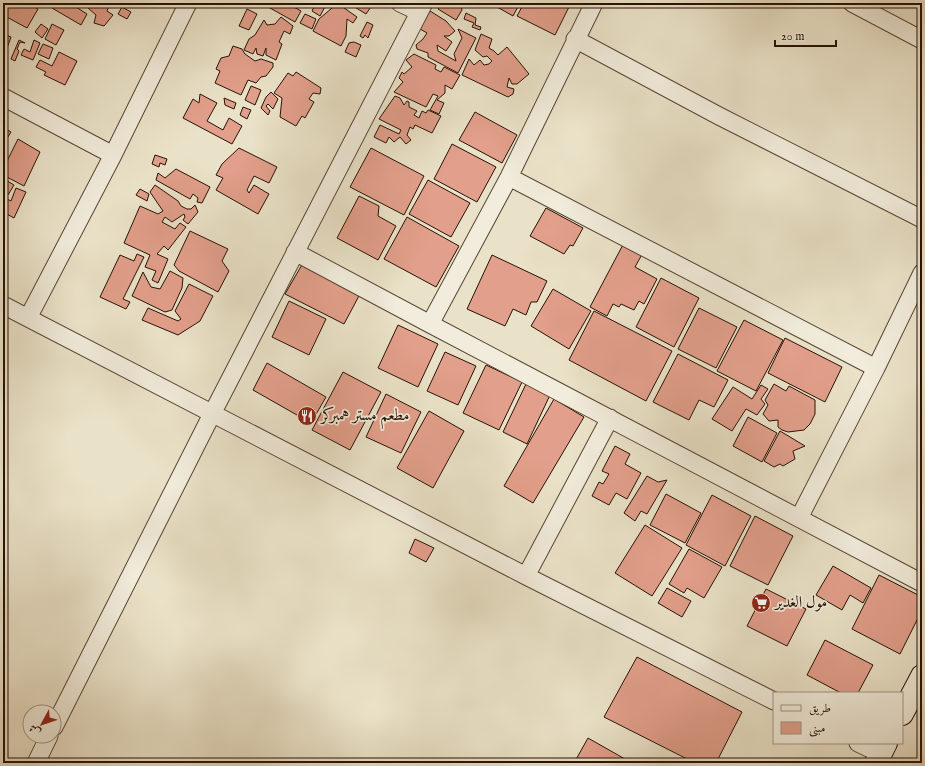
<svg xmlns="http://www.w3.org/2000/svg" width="925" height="766" viewBox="0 0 925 766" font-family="'IM FELL English',Amiri,serif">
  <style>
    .building { fill: #e29f8b; stroke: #271104 }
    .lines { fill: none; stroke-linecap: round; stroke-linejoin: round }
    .minor-casing { stroke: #584535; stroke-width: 19 }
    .secondary-casing { stroke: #271104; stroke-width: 24 }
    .minor { stroke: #f1ecdb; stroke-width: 17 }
    .secondary { stroke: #f1ecdb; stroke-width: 22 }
    .labels { text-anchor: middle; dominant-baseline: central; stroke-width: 3.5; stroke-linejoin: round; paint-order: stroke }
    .poi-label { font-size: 16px; fill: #271104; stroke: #f1ecdb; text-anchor: start }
  </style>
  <rect width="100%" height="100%" fill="#eae2c8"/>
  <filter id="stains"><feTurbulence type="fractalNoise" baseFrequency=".005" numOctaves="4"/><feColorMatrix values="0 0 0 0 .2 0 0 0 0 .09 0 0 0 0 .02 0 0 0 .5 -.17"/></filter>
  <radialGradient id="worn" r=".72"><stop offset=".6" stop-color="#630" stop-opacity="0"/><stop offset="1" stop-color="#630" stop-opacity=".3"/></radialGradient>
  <path class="building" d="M3,3H27L38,9L27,28L3,15Z
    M55,3H77L76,7L87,14L81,25L52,8Z
    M92,3H110L107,11L113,15L104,26L94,23L96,15L88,8Z
    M261,3H287L301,11L295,22Z
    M311,3H327L320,16L312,11L315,5Z
    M329,3H337L357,17L353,23L347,19L346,36L341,46L313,31L319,19L332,8Z
    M355,3H372L373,4L366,14L353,6Z
    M441,3H462L461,6L462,10L456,20L438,9Z
    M490,3H520L513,16Z
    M524,3H571L555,35L517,16Z
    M122,7L131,12L127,19L118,14Z
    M247,9L257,14L249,30L239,26Z
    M430,11L446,21L455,31L449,36H444L452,42L446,51L437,45L438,51L456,61L454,54L462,38L458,29L476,38L458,73L428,57V53L417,49L416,45L423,39L427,33L420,29Z
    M466,13L476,18L475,25L481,27L480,30L472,27L474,23L464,19Z
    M305,14L316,19L312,29L300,23Z
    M281,17L293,26L290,34L284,31L279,42L282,44L276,60L266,55V48L263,56L257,54L256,48L253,54L244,50L249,39L255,35L264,20L267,25L275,24Z
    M367,22L373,25L368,38L365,35L363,38L360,36Z
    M41,24L48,29L42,38L35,32Z
    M52,24L64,30L56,45L45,39Z
    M3,34L11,37L5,54L3,53Z
    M481,34L492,39L489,48L494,51L498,55L507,47L529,74L517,84H512L509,78L507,87L514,89L513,94L508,97L462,75L469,59L474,65L480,60L484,65L489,64L492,61L487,56L483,57L475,50Z
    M19,40L25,43L20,42L17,49L19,51L15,61L11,59Z
    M34,40L40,43L33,60L21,55L24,49L30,52Z
    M354,42L361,45L356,57L345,52L349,43Z
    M43,44L53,48L49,59L38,54Z
    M233,46L242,49L245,54L255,61L261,59L273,63V67L266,76L261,77L256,83L248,80L241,95L215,83L220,71L216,69L221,58L229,56Z
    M59,52L77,61L65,85L44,75L46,72L36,67L40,60L52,66Z
    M414,54L436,65L435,69L441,72L444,67L460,75L452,89L445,85V93L437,100L444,103L439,114L430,110L438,96L433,94L426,107L394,92L403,82L399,78L402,72L404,74L412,67L406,60Z
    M296,72L321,88L320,94L313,93L309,99L314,102L305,118L302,116L296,126L280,117L282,98L274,93L288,73L293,76Z
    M251,86L261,90L255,105L245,100Z
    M271,92L278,99L273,109L268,104L266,106L270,111L268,115L261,108L266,97Z
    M200,94L217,103L207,121L223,130L229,118L242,126L232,144L183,118L193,99L199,103Z
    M395,96L400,98L404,105L407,101L409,102V107L417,111L414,115L419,118L422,111L426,113L428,110L441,116L432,133L415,125L413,129L410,127L407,135L411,140L406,144L400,137L394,142L389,137L386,143L374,137L380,125L399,134L401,130L379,119Z
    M224,98L236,103L234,109L225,105Z
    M243,107L251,110L247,119L240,115Z
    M475,112L517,135L502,163L459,140Z
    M3,127L11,132L3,145Z
    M18,139L40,152L24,186L3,175V169Z
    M452,144L496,167L477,202L434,179Z
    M239,148L277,167L269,183L254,176L247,190L249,193L254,185L269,194L258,214L216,190L223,178L216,175L222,164Z
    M371,148L424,176L404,215L350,187Z
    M155,155L167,159L165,165L160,163L159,167L152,164Z
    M176,169L210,187L202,203L197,202L198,198L193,194L190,199L156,180L158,173L165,178Z
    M4,179L14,185L8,195L3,192Z
    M428,180L470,203L451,237L409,214Z
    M155,185L178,201L181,206L187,209H191L195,205L198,212L188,224L183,220L185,217L184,214L172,222L165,217L162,222L175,229L180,223L186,227L168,250L164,246L157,254L168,259L158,283L152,280L156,271L145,267L150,255L124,243L140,206L158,214L163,211L150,192Z
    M16,188L26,192L14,218L3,212V197L11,201Z
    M140,189L149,194L147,201L136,195Z
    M359,196L379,206L378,216L396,226L378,260L337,238Z
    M546,208L583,228L573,246L570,245L564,254L530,236Z
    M407,217L459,246L436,287L384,259Z
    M190,231L228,249L222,261L229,271L218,292L179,271L174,265Z
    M626,239L645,249L635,267L657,279L644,304L639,301L634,310L621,304L619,307L613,304L607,316L590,307Z
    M137,254L144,257L123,299L130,302L126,309L100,297L120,255L134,261Z
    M492,255L547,281L537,302H531L526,315L513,309L505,326L467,309Z
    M303,263L360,294L344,324L285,294Z
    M170,271L183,278L182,288L172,310L165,312L132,296L143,272L151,287L160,289Z
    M661,278L699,298L674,347L636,327Z
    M189,284L213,296L200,321L178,335L142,320L148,308L178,321L181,319L175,311Z
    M553,289L591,311L569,349L531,326Z
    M289,301L326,319L309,355L272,337Z
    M699,308L737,327L716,368L678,349Z
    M594,311L672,351L646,401L569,360Z
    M744,320L783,340L756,391L717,371Z
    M398,325L438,344L418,387L378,368Z
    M785,338L842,367L825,402L768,373Z
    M445,352L476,366L458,405L427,391Z
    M678,354L728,380L714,407L699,400L689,420L653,402Z
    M267,363L326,397L311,423L253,390Z
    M486,365L522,382L499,430L463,413Z
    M343,372L381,392L350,450L312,430Z
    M526,384L550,395L527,444L503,432Z
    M774,384L786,391L789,386L815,400V414L810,424L804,430L788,432L782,430L778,427V420L769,421L763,414L768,405L765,400Z
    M761,385L768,389L761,399L765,404L757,415L746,409L732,431L712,419L733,387L752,399Z
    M386,394L421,412L401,453L366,437Z
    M554,399L584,417L533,503L504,486Z
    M429,411L464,431L433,488L397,468Z
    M748,417L777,433L762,462L733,446Z
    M780,431L805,446L793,451L795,459L783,466L780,464L774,467L764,461Z
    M615,446L630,454L625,464L641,473L627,499L616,493L609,505L592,496L599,482L603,484L609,474L602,471Z
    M647,476L658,482L667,480L647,514L641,511L635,521L624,513Z
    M666,494L701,513L685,543L650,525Z
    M712,495L751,516L725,566L686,545Z
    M755,516L793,536L768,585L730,566Z
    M645,525L682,548L652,596L615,573Z
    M415,539L434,548L426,562L409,553Z
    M689,549L722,567L704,598L687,588L684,593L669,584Z
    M833,566L871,588L863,603L850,595L842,610L816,595Z
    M879,575L922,597V610L900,654L852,629Z
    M667,588L691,601L682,617L658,603Z
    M766,589L806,609L787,646L747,626Z
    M825,640L873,665L858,693H841L807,675Z
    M637,657L742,712L716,763H695L604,717Z
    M588,738L632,763H574Z"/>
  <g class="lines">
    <g class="minor-casing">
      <path id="minor" d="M400,3L419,12
        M852,3L922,40
        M575,39L719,116L922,219
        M3,97L113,155
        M509,177L876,368
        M295,252L430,324L922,583
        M3,305L526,576L774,701
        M28,318L113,155L188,3
        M430,324L509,177L594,3
        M799,518L876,368L922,273
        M526,576L610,418
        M54,727L212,414L424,3
        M858,743L881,754
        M36,763L49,736"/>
    </g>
    <g class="secondary-casing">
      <path id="secondary" d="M902,714L922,676
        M876,763L886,743"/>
    </g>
    <use href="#minor" class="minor"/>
    <use href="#secondary" class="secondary"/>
  </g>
  <defs>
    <g id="restaurant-disc" transform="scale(1)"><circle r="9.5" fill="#8f2418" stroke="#f1ecdb"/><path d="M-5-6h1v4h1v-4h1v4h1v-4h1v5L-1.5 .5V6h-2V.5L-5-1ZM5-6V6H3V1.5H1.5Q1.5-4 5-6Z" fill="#fff"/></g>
    <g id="supermarket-disc" transform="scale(1)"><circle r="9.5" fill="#8f2418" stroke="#f1ecdb"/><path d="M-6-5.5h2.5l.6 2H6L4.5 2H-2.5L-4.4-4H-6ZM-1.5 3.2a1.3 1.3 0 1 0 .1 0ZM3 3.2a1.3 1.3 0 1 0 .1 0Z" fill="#fff"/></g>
  </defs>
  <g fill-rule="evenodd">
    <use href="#restaurant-disc" x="307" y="416"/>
    <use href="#supermarket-disc" x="761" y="603"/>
  </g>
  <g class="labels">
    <g class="poi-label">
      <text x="321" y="416">مطعم مستر همبركر</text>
      <text x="775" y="603">مول الغدير</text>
    </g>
  </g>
  <rect width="925" height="766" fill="none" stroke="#eae2c8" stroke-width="16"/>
  <rect x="4" y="4" width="917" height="758" fill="none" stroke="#271104" stroke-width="2"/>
  <rect x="8" y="8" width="909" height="750" fill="none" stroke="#271104"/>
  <rect x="773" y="692" width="130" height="52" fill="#f1ecdb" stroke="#a09485"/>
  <rect x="781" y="705" width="20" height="6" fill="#f1ecdb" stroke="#a09485"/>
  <text x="809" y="712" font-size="12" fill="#271104">طريق</text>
  <rect x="781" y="722" width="20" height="12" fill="#e29f8b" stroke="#a09485"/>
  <text x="809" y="732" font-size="12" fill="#271104">مبنى</text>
  <g transform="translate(42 724) rotate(230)"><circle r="19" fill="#f1ecdb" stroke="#a09485"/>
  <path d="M0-3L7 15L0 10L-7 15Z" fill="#8f2418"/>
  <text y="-6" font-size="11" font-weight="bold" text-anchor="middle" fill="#271104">ش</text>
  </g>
  <path d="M775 40v6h61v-6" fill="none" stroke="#271104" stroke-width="2"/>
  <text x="781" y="40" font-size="12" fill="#271104" stroke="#f1ecdb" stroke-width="3" paint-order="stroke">20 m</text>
  <rect width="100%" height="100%" filter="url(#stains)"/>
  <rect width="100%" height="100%" fill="url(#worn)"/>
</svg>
